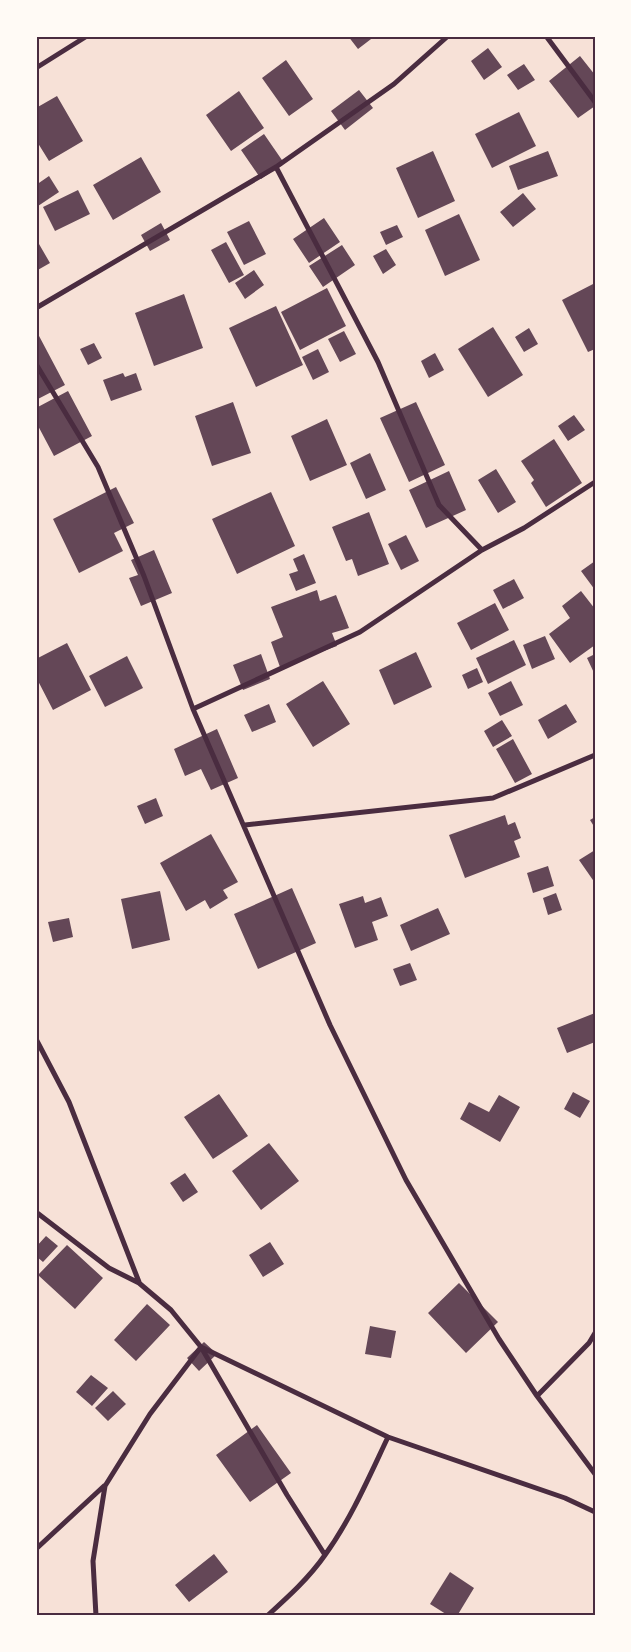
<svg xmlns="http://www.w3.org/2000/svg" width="631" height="1652" viewBox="0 0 631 1652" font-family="'Fira Sans',sans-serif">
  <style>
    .building { fill: #644757 }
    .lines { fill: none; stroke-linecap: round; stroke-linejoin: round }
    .minor { stroke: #4a2c40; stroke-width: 5 }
    .neatline { fill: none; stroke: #4a2c40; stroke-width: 2 }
  </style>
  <rect width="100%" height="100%" fill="#f7e1d7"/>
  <path class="building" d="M348,36H375L358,49Z
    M488,48L502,67L484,80L471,61Z
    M580,56L595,75V106L578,118L549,81Z
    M286,60L313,99L289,116L262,78Z
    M524,64L535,80L518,90L507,75Z
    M359,90L373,108L345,130L331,111Z
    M239,91L264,128L231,151L206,115Z
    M57,96L83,141L49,161L36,140V108Z
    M519,112L536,146L492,168L475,134Z
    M264,134L284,163L261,179L241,150Z
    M433,151L455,201L418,218L396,168Z
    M548,151L558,176L518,190L509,166Z
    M141,157L161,192L113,220L93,185Z
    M49,176L59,192L38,206L36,185Z
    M78,190L90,214L55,231L43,207Z
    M523,193L536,209L513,227L500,212Z
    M459,214L480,260L445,276L425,230Z
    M324,218L340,242L309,263L293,239Z
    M249,221L266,254L244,265L227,232Z
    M161,223L170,240L150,251L141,235Z
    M397,225L403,237L386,245L380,232Z
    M226,242L244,275L229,283L211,250Z
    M39,244L50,263L36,271V246Z
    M342,245L355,265L323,287L309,266Z
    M386,249L396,265L383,274L373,256Z
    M254,270L264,285L245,299L235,283Z
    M595,283V349L588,352L562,300Z
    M327,288L346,326L300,350L281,312Z
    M184,294L203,348L154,366L135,313Z
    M276,306L303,365L256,387L229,328Z
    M493,327L523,375L488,397L458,349Z
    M529,328L538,344L524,352L515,337Z
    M344,331L356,354L340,362L328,339Z
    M38,334L65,385L36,400V335Z
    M94,343L102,358L88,365L80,349Z
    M318,349L329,372L313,380L302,357Z
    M435,353L444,370L429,378L421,361Z
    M123,373L125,377L136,373L142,390L111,401L103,380Z
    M68,391L92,436L54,456L36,422V408Z
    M233,402L251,453L212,466L195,416Z
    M416,402L445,465L409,482L380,418Z
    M574,415L585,430L568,441L558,426Z
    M327,419L347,465L310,481L291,436Z
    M554,439L582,483L546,507L531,483L534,480L521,461Z
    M370,453L386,490L366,499L350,463Z
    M496,469L516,502L498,513L478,480Z
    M449,471L466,510L426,528L409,490Z
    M116,487L134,523L114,533L123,551L79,573L53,519Z
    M271,492L295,546L237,574L212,519Z
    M369,512L389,564L358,576L352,559L346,561L332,527Z
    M406,535L419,561L401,570L388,544Z
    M154,550L172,593L141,606L129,578L138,575L131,560Z
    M304,554L316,583L296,591L289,574L298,571L293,559Z
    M595,561V590L581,571Z
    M514,579L524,598L503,609L493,590Z
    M317,590L320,601L336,595L349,628L332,633L337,646L280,667L271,642L283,637L271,607Z
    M581,591L595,609V645L570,663L549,634L570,618L562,606Z
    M495,603L509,630L471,650L457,623Z
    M545,636L555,659L532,669L523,645Z
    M514,640L526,665L488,684L476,658Z
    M67,643L91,690L53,710L36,677V659Z
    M416,652L432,687L394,705L379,670Z
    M261,654L270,679L243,690L233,665Z
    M595,654V675L587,658Z
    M127,656L143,688L105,707L89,676Z
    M477,668L483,682L468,689L462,675Z
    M323,681L350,724L313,747L286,704Z
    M511,681L523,705L500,716L488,693Z
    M269,704L276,722L252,732L244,715Z
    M566,704L577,722L548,739L538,720Z
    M502,720L512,736L493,747L484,731Z
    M217,729L238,778L211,790L201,769L185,776L174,749Z
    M513,739L532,774L515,783L496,749Z
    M156,798L163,816L145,824L137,806Z
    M505,815L508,825L515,822L521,838L514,841L520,857L465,878L449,835Z
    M595,817V828L590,820Z
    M211,834L238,882L223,890L228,898L210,909L205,900L186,911L160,863Z
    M595,850V883L579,860Z
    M548,866L554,886L533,893L527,873Z
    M292,888L316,943L258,969L234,914Z
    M160,891L170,940L132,949L121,899Z
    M556,893L562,910L548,915L543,898Z
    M363,896L365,903L381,897L388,916L372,922L378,940L355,948L339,904Z
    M438,908L450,934L411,951L400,925Z
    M69,918L73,937L53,942L48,922Z
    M410,963L417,980L400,986L393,969Z
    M595,1013V1042L567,1053L557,1028Z
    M573,1092L590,1101L580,1118L564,1109Z
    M219,1094L248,1136L213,1159L184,1117Z
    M499,1095L520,1107L500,1142L460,1119L469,1102L489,1112Z
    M269,1143L299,1181L261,1210L232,1171Z
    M185,1173L198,1192L183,1202L170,1183Z
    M46,1236L58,1246L43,1262L36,1256V1247Z
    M270,1242L284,1264L263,1277L249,1255Z
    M67,1245L103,1278L75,1309L38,1275Z
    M459,1283L498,1322L466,1353L428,1313Z
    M147,1304L170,1325L136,1361L114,1340Z
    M370,1326L396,1331L391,1358L365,1354Z
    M204,1342L217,1354L199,1371L187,1358Z
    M91,1375L108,1388L92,1406L76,1392Z
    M113,1391L126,1404L108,1421L95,1408Z
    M257,1425L291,1473L250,1502L216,1455Z
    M214,1554L228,1572L189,1602L175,1585Z
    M450,1572L474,1588L457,1616H449L430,1604Z"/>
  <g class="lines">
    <path class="minor" d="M546,36L595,102
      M36,68L87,36
      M276,167L378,362L439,505L482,550
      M36,308L276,167L394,84L448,36
      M36,364L98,467L144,576L193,709L330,1025L406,1180L499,1339L537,1396L595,1474
      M193,709L360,632L482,550L524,528L595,482
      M245,825L493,798L595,755
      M36,1039L69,1102L139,1282
      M36,1212L109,1268L139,1283L171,1310L201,1347L287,1495L325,1555
      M201,1347L388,1437L565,1498L595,1512
      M537,1396L589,1343L595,1333
      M36,1549L104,1486
      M96,1616L93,1561L105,1486L150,1414L201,1347
      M267,1616C288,1597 309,1578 325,1555C351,1519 369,1477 388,1437"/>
  </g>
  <rect width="631" height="1652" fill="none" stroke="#fffaf5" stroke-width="75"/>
  <rect x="38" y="38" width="556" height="1576" class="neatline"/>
</svg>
